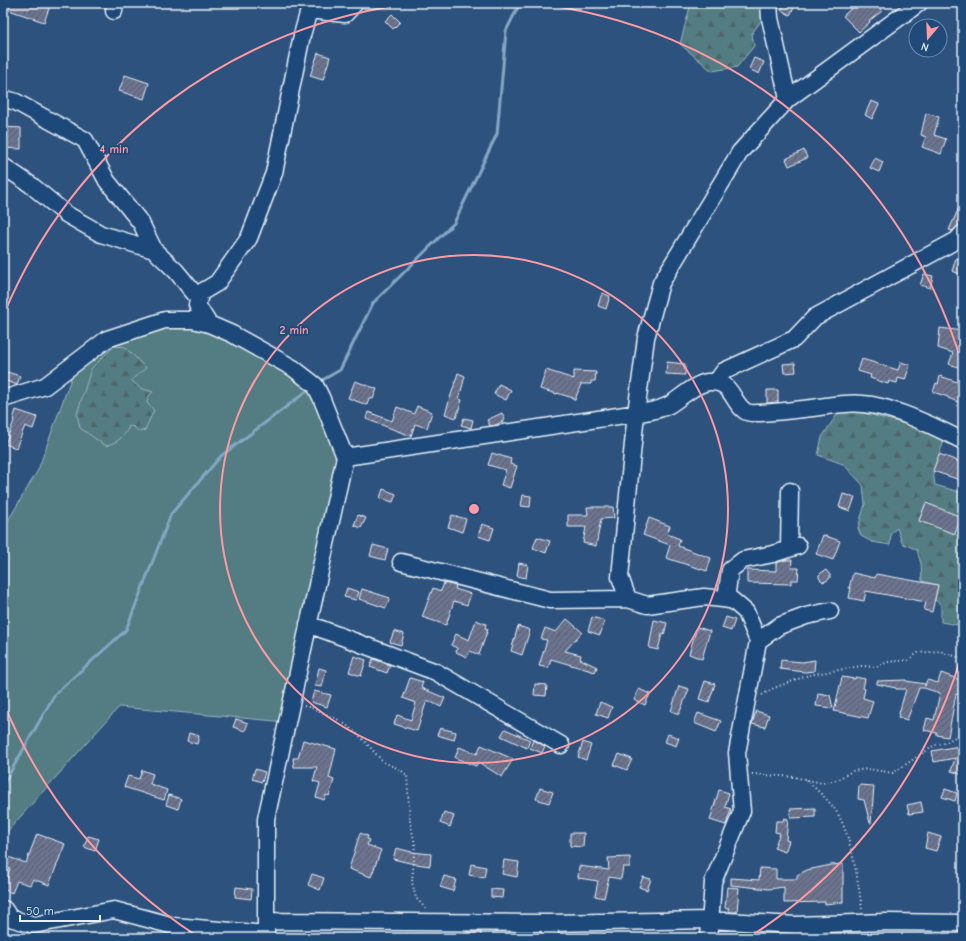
<svg xmlns="http://www.w3.org/2000/svg" width="966" height="941" viewBox="0 0 966 941" font-family="'Comic Neue',sans-serif">
  <style>
    .grass { fill: #527c83; stroke: #9db6be }
    .forest { fill: url(#forest-firs); stroke: #9db6be }
    .lines { fill: none; stroke-linecap: round; stroke-linejoin: round }
    .stream { stroke: #84a7c3; stroke-width: 3 }
    .building { fill: url(#building-hatch); stroke: #e8f1f8 }
    .minor-casing { stroke: #e8f1f8; stroke-width: 19 }
    .path { stroke: #e8f1f8; stroke-width: 2; stroke-dasharray: 1 3; stroke-linecap: butt }
    .minor { stroke: #1f4a7a; stroke-width: 16 }
    .ring { fill: none; stroke: #ff9aa2; stroke-width: 2 }
    .centre { fill: #ff9aa2; stroke: #1f4a7a; stroke-width: 2 }
    .ring-label { font-size: 12px; text-anchor: middle; font-weight: bold; fill: #ff9aa2; stroke: #1f4a7a; stroke-width: 4; stroke-linejoin: round; paint-order: stroke }
  </style>
  <defs>
    <pattern id="forest-firs" width="22" height="20" patternUnits="userSpaceOnUse"><rect width="22" height="20" fill="#527c83"/><path d="M5 1l3.5 6h-7zM16 11l3.5 6h-7z" fill="#4d6569"/></pattern>
    <pattern id="building-hatch" width="6" height="6" patternUnits="userSpaceOnUse"><rect width="6" height="6" fill="#6c738f"/><path d="M-1 1l2-2M0 6l6-6M5 7l2-2" fill="none" stroke="#595e6c"/></pattern>
  </defs>
  <rect width="100%" height="100%" fill="#2e527e"/>
  <filter id="ink" filterUnits="userSpaceOnUse"><feTurbulence type="fractalNoise" baseFrequency=".025" numOctaves="2"/><feDisplacementMap in="SourceGraphic" scale="8" xChannelSelector="R" yChannelSelector="G"/><feConvolveMatrix kernelMatrix="1 2 1 2 8 2 1 2 1" color-interpolation-filters="sRGB"/></filter>
  <g filter="url(#ink)">
    <path class="grass" d="M193,320L315,385L345,457L287,722L119,707L4,835L3,840V529L38,470L77,362L107,339Z"/>
    <path class="forest" d="M691,3H770L764,17L752,33L754,46L737,67L712,71L680,44Z
      M114,346L125,347L146,368L131,380L140,388L153,392L148,397L147,403L154,410L145,430L139,432L134,427L129,426C124,438 117,442 106,446L80,428L77,414L91,369Z
      M856,411L924,429L944,441L933,471L935,485L963,493V518L926,503L919,520L955,534L963,539V626L941,622V605L935,600L938,585L922,581L921,564L917,550L902,543L897,528L891,533L890,545L872,542L861,536L858,528L865,504L863,485L843,464L818,455L822,437L838,413Z"/>
    <g class="lines">
      <path class="stream" d="M319,382L340,370L373,303L454,223L497,134L506,31L520,3
        M3,785L55,694L126,630L171,514L221,456L311,388"/>
    </g>
    <path class="building" d="M3,3H51L44,22L3,8Z
      M786,3H791L795,6L790,15L781,10Z
      M857,3H876L882,11L869,21L870,22L859,32L843,16Z
      M392,14L400,22L393,29L385,21Z
      M318,53L330,57L323,80L310,76Z
      M754,58L764,62L759,74L749,69Z
      M125,75L149,83L144,99L119,91Z
      M871,101L879,104L872,119L865,115Z
      M926,113L939,117L934,135L946,139L941,154L922,147L926,137L921,135Z
      M3,127L21,128V149L3,148Z
      M804,150L807,158L789,166L786,159Z
      M875,158L883,162L879,172L870,168Z
      M963,199V224H960L952,231L949,230Z
      M956,258L963,261V275L952,271Z
      M924,274L933,276L930,288L920,285Z
      M602,293L610,296L606,309L598,306Z
      M940,328L963,331V363L961,368L949,364L953,353L938,348Z
      M862,359L898,370L901,362L910,365L905,380L898,378L897,383L889,381L888,384L870,378L871,375L858,371Z
      M667,362L685,364V375L666,374Z
      M795,363L796,372L784,373L783,364Z
      M546,370L574,379V371L596,372L595,381H591V384H581L575,400H573V398L557,393V394L540,389Z
      M7,372L20,376L17,385L4,380Z
      M458,373L465,376L459,399L462,400L456,418L445,414Z
      M940,376L963,384V404L948,398V397L933,392L936,383L938,384Z
      M355,381L377,389L373,399L369,398L367,405L348,398Z
      M499,384L511,390L506,400L494,394Z
      M767,390H778V402L767,403Z
      M417,406L432,412L427,428L415,424L411,436L366,419L368,412L392,421L397,407L414,414Z
      M16,410L37,417L33,429L25,426L16,448L5,444L14,421L13,420Z
      M502,413L505,420L496,425L490,426L487,420Z
      M464,418L473,420L471,428L461,425Z
      M492,453L511,459L510,464L517,466L510,488L501,485L506,470L488,465Z
      M939,454L963,463V481L933,471Z
      M383,489L396,494L393,502L380,498Z
      M843,494L855,497L850,511L839,507Z
      M523,495L531,496L530,507L521,506Z
      M926,503L961,517L955,534L919,521Z
      M587,507H613L614,518L601,519L596,546L583,543L586,527H568V515H588Z
      M358,515L366,518L361,528L354,525Z
      M452,515L466,519L462,532L448,527Z
      M649,518L670,526L667,534L680,539L678,546L711,558L707,571L666,558L670,545L643,535Z
      M482,524L494,528L490,540L478,536Z
      M823,535L840,541L833,560L816,554Z
      M537,537L550,541L546,553L533,548Z
      M373,545L388,549L385,560L370,556Z
      M785,560H792L791,568H799L798,580H791V584L747,583V570L776,571V563Z
      M519,563L528,565L526,578L517,576Z
      M826,570L830,575V578L828,580L823,582L819,578V575L821,573Z
      M853,573L875,578L876,574L938,585L932,612L924,610L926,602L866,591L864,601L849,598L851,588H849Z
      M444,583L456,586L455,589L471,594L467,605L454,601L446,625L422,617L433,588L441,591Z
      M347,588L359,592L356,600L344,597Z
      M362,589L390,598L386,608L359,599Z
      M592,617L605,621L600,635L588,631Z
      M726,617L735,620L731,631L722,628Z
      M567,619L582,632L565,651L581,655L580,659L597,667L595,672L551,659L548,668L539,666L547,640L541,639L545,628L556,632Z
      M476,620L486,624L485,628L488,629L479,655L470,651L467,657L456,652L457,648L451,645L456,634L469,640Z
      M654,620L667,623L664,635L662,634L658,650L649,648Z
      M518,626L530,630L522,655L511,651Z
      M697,627L710,631L702,659L689,654Z
      M394,631L404,634L401,645L390,642Z
      M354,656L366,660L361,676L349,672Z
      M373,659L390,665L387,673L370,667Z
      M781,660L802,662L815,660L814,671L805,672L780,669Z
      M319,668L326,670L322,687L315,686Z
      M941,673L963,681V696L956,694L948,737L937,735V733L924,730L927,718L934,720L940,693L924,688H919L907,720L898,717L906,689H896V688L877,684V681L906,680V681L925,684V686L927,680L938,683Z
      M842,677L855,679V677L865,679L863,688L865,689L863,698L873,701L868,718L834,711Z
      M410,678L423,682L421,688L445,698L441,707L427,700L417,731L394,724L397,715L411,720L416,703L403,698Z
      M705,681L715,684L709,702L699,699Z
      M535,684L547,685L546,696L534,695Z
      M679,686L689,689L679,714L671,711Z
      M639,689L650,694L645,705L634,700Z
      M314,691L331,695L327,707L311,702Z
      M818,693L830,695L833,708L816,706Z
      M600,702L612,707L608,718L596,714Z
      M756,711L769,715L765,727L752,724Z
      M698,713L721,721L716,732L694,723Z
      M236,719L248,723L245,731L233,727Z
      M440,728L456,732L454,740L437,735Z
      M505,729L530,740L527,748L501,736Z
      M189,733L199,736L197,744L187,741Z
      M668,734L679,738L676,746L665,742Z
      M961,738L963,739V775L951,771L955,758L934,762L932,751L959,746Z
      M303,740L336,749L329,778L334,780L329,796L326,795L324,800L316,797L320,783L313,781L317,767H294L293,758H298Z
      M533,740L545,746L542,753L530,748Z
      M583,742L591,745L586,760L578,757Z
      M481,745L513,759L502,777L478,762L476,766L455,758L459,747L477,754Z
      M619,754L632,759L627,770L614,765Z
      M255,769L265,772L262,782L252,779Z
      M142,770L153,774L150,784L167,790L164,800L124,787L128,776L139,779Z
      M859,785L874,786L871,823H870L864,800L858,799Z
      M540,788L553,792L549,803L536,799Z
      M945,789L957,793L955,801L942,797Z
      M719,790L729,793L725,807L731,809L726,825L710,820Z
      M169,795L181,799L178,809L166,805Z
      M921,802L923,812L909,814L907,805Z
      M815,808V817L791,818L790,809Z
      M444,812L454,816L450,827L440,823Z
      M784,818L788,819L786,840L789,841L785,852L774,848L780,833L775,832L776,821H783Z
      M360,833L368,836L367,839L369,840L367,845L381,850L371,877L349,869Z
      M570,833H584L583,847L570,846Z
      M928,833L941,837L936,851L925,848Z
      M37,834L65,844L49,885L33,879L30,885L17,881L12,893L3,889L10,869L4,867L8,857L26,863Z
      M88,836L99,839L95,851L84,847Z
      M396,848L412,852L431,854L430,866L410,863L393,859Z
      M630,857V867H623L621,879L609,877L604,898L595,896L598,881L578,878L579,866L609,870L608,858Z
      M504,860L519,862L517,877L502,874Z
      M471,864L486,867L484,878L469,875Z
      M843,864V902L825,904V902L784,903V887L769,889L731,885V878L759,880L760,868L776,869V879H797V875L807,870L831,865Z
      M312,874L324,878L320,890L308,885Z
      M444,876L456,879L453,891L440,887Z
      M643,877L651,879L647,890L639,887Z
      M236,887L252,889L251,899L235,897Z
      M727,887L739,888L737,912H729V908H725Z
      M491,889L503,890L502,898L491,897Z
      M467,932H481V938H467Z"/>
    <g class="lines">
      <g class="minor-casing">
        <path id="minor" d="M769,3L770,18L788,99
          M309,10L345,14L355,3
          M114,11L115,3
          M3,98L16,102L85,140L107,181L141,223L154,250
          M3,166L31,185L66,214L101,234L154,250L176,271L199,299
          M209,324L197,305L200,293L217,283L249,238L274,173L302,35L311,3
          M716,382L724,371L794,339L815,317L957,240L963,233
          M3,399L45,386L107,339L165,320H193L209,324L232,334L293,368L315,385L321,397L345,457
          M789,549L790,491
          M401,562L550,600L628,599
          M728,600L727,591L730,570L743,560L773,554L798,546
          M308,624L436,672L561,745
          M758,641L779,626L806,616L830,611
          M4,909L10,918L34,925L114,910L174,926L266,934
          M266,921L550,923L710,920L795,925L886,922L963,923
          M266,938V819L345,457L651,411C657,410 663,408 669,405C681,398 694,384 708,382C733,380 731,402 745,411C749,414 755,413 760,413C777,412 795,410 812,408C829,406 846,402 863,404C893,406 936,427 963,441
          M550,938V923
          M709,938L713,882L742,811L737,753L758,641L746,612L732,600L704,597L647,605L628,599L620,577L636,413L646,338L661,283L740,152L788,99L919,3"/>
      </g>
      <path class="path" d="M762,695L774,688L809,675L850,668L861,666L876,667L888,662L908,660L918,653L940,651L963,659
        M304,706L312,708L341,721L362,738L383,762L399,769L407,775L410,822L415,844L412,882L416,898L426,909
        M752,774L794,777L822,783L837,780L852,771L868,769L893,773L935,745L945,743L963,732
        M806,780C816,789 826,798 834,808C851,831 858,881 862,909"/>
      <use href="#minor" class="minor"/>
    </g>
  </g>
  <g class="ring">
    <circle cx="474" cy="509" r="254"/>
    <path d="M962 654A509 509 0 0 1 751 936M197 936A509 509 0 0 1 4 704M4 314A509 509 0 0 1 416 3M532 3A509 509 0 0 1 962 364"/>
  </g>
  <circle cx="474" cy="509" r="6" class="centre"/>
  <g class="ring-label">
    <text x="114" y="153">4 min</text>
    <text x="294" y="334">2 min</text>
  </g>
  <rect width="966" height="941" fill="none" stroke="#1f4a7a" stroke-width="16"/>
  <rect x="8" y="8" width="950" height="925" fill="none" stroke="#e8f1f8" stroke-width="1.5" filter="url(#ink)"/>
  <g transform="translate(928 38) rotate(199)"><circle r="19" fill="#1f4a7a" stroke="#6f8dac"/>
  <path d="M0-3L7 15L0 10L-7 15Z" fill="#ff9aa2"/>
  <text y="-6" font-size="11" font-weight="bold" text-anchor="middle" fill="#e8f1f8">N</text>
  </g>
  <path d="M20 915v6h80v-6" fill="none" stroke="#e8f1f8" stroke-width="2"/>
  <text x="26" y="915" font-size="12" fill="#e8f1f8" stroke="#1f4a7a" stroke-width="3" paint-order="stroke">50 m</text>
</svg>
